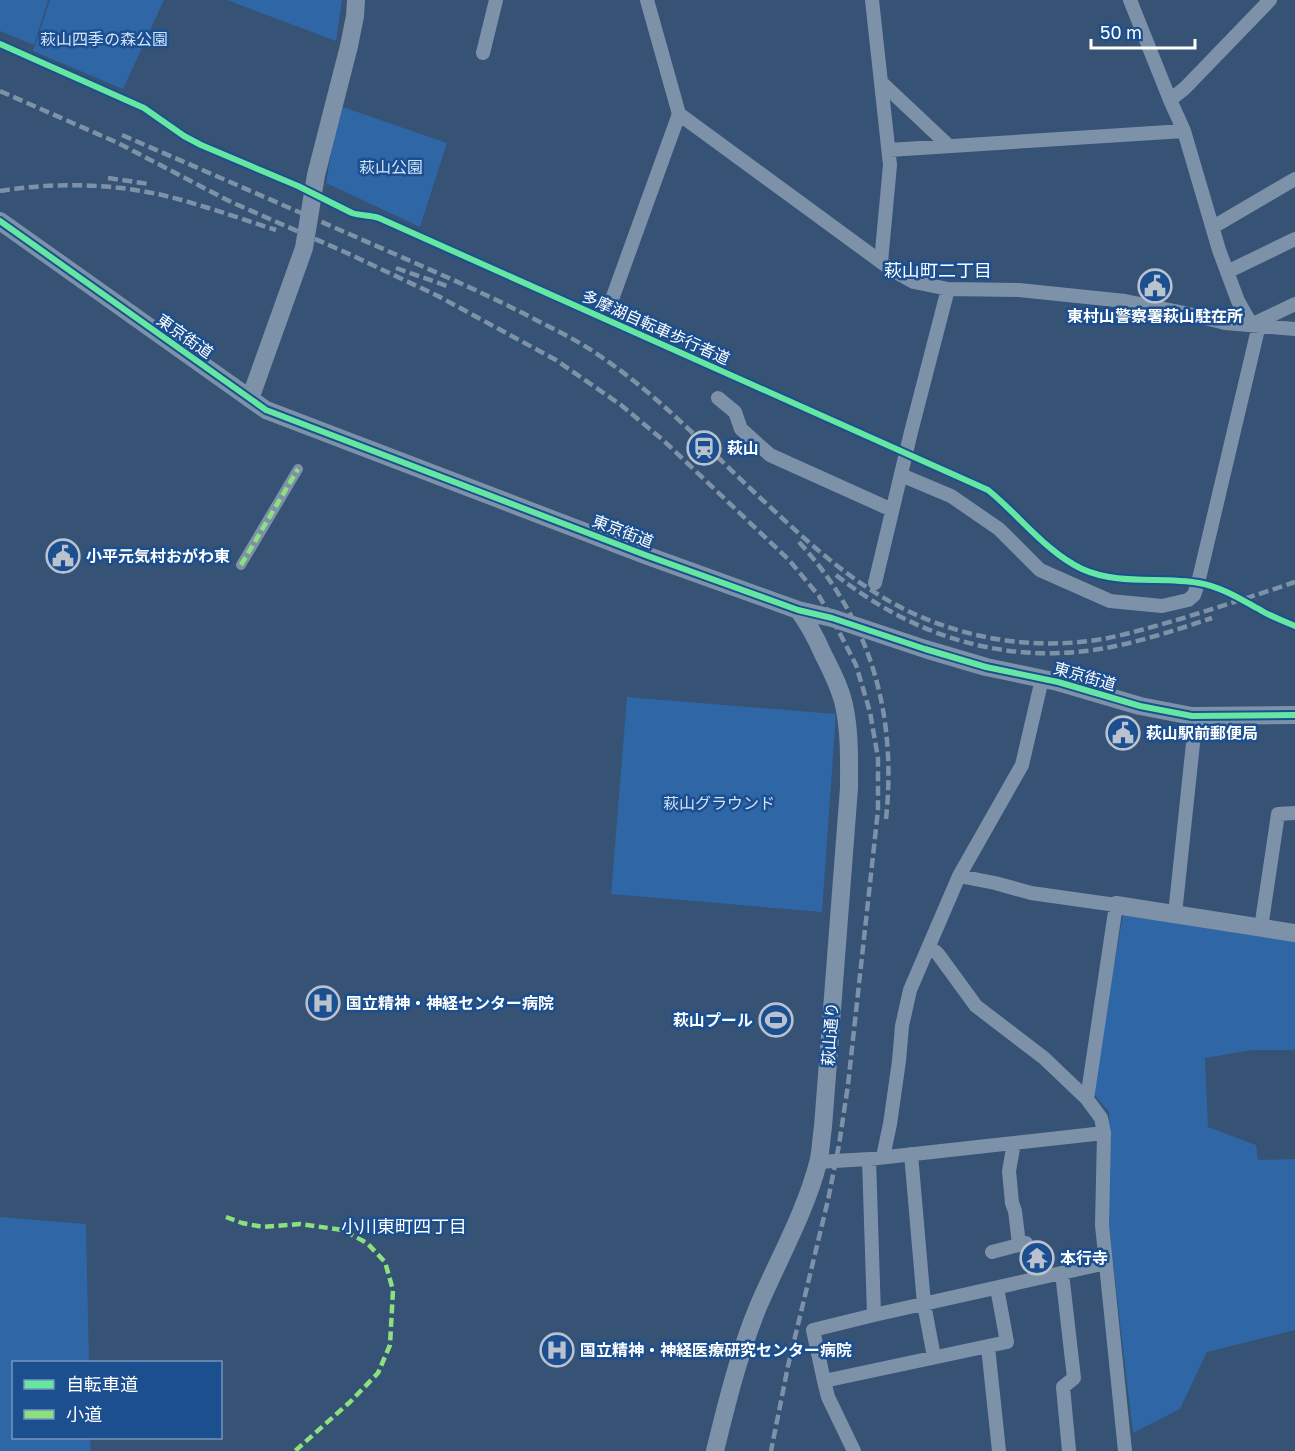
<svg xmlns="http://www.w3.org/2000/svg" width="1295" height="1451" viewBox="0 0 1295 1451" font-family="'Golos Text','Noto Sans JP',sans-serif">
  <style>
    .green { fill: #2f66a5 }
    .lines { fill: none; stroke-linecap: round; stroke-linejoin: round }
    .pedestrian { stroke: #7d92a8; stroke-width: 10 }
    .minor { stroke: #7d92a8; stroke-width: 14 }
    .tertiary { stroke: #7d92a8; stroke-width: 18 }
    .rail { stroke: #7e92a7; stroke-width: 4.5; stroke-dasharray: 10 4.5; stroke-linecap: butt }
    .quiet { stroke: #8de07e; stroke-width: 4.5; stroke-dasharray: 9 4.5; stroke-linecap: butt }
    .cycleway-casing { stroke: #1b4f8f; stroke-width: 10 }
    .cycleway { stroke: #66e7a1; stroke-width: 6 }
    .labels { text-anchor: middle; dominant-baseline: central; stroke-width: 5; stroke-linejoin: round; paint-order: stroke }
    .park-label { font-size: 16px; fill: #cfe3fa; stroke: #1b4f8f }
    .poi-label { font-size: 16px; font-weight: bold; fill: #fff; stroke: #1b4f8f; text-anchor: start }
    .street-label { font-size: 16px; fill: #fff; stroke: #1b4f8f }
    .neighbourhood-label { font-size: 18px; fill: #fff; stroke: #1b4f8f }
  </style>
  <rect width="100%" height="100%" fill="#365274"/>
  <path class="green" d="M0,0H48L34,45L0,31Z
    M50,0H164L123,89L33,51Z
    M227,0H342L336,41Z
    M343,107L447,143L420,227L326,183L332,148Z
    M627,697L836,714L822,912L611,894Z
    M1123,915L1295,940V1050H1253L1205,1058L1208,1127L1256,1145L1258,1160L1295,1159V1330L1207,1352L1180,1409L1133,1433L1108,1220L1109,1112L1091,1091Z
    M0,1217L86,1224L89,1362H14V1438H90L91,1451H0Z"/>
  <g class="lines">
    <path class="pedestrian" d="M241,565L298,469"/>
    <path class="minor" d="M647,0L679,114L892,270L914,282L948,289L1019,290L1125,301L1185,313L1225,323L1295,329
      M872,0L890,165L881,262
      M1130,0L1170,100L1184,131L1219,250L1238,301L1251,324
      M483,53L496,0
      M881,82L949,146
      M1170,100L1185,88L1270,0
      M889,150L1184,131
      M1213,227L1295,179
      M1227,272L1295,239
      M611,302L679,114
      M1253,324L1295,304
      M718,398L735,412L741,429L770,455L892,510
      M901,475L951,496L999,529L1040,570L1110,601L1162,606L1188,600L1194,595L1198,583L1259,325
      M875,583L911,432L948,289
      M959,876L995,883L1031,893L1116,905L1087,1099L1101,1118L1104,1133L1102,1225L1125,1451
      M1175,914L1196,715
      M1261,928L1278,814L1295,813
      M929,946L938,954L976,1006L1044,1058L1087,1099
      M1014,1143L1009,1171L1012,1203L1015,1211L1019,1244
      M911,1154L924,1304L934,1357
      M883,1157L890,1124L899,1061L902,1026L910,990L959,876L1022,765L1042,679
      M869,1159L874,1315L1106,1263
      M818,1162L869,1159L1104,1133
      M992,1252L1026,1243
      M1062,1273L1074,1378L1063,1387L1069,1451
      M988,1347L999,1451
      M824,1381L813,1330L874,1315
      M854,1451L828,1397L824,1381L1007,1342L997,1288"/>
    <path class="tertiary" d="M0,221L266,410L648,556L798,610L832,618L925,649L986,667L1058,682L1140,706L1192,716L1295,715
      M250,399L304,248L316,175L349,46L355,16L356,0
      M1116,905L1295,933
      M715,1451C727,1402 739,1353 758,1307C778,1260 805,1213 818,1163C821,1152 821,1139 823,1127L849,788C849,761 850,732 844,705C840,687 831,670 823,654C816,638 809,624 798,610"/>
    <path class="rail" d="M0,91L118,143L229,201L347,253L438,296L556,360L621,405L663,440L789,560L819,596L832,618L856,665L870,712L878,758V810L848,1085L839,1145L828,1200L788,1366L771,1451
      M122,135C214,175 306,215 397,255C444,276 491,296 536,320C558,331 580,342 600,356C658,395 705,446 755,493C794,529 833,567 879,595C945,636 1026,652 1103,639C1129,634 1155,626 1180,619C1219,607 1257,595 1295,582
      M108,178L149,184
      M0,191C56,182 115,183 170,197C206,206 241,219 276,230
      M396,268L447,286
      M799,542C871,621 897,714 886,819
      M836,575C916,638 1010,667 1111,647C1146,640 1179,629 1212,618"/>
    <path class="quiet" d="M241,565L298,469
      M226,1217L242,1223L263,1227L300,1224L343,1230L367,1243L385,1262L393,1290L390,1345L378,1373L350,1402L295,1451"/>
    <g class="cycleway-casing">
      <path id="cycleway" d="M0,44L144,108L184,136L201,145L298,186L352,213C361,216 370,215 379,218L988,490C1019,515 1046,552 1082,569C1120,586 1160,576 1199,583C1222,587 1242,600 1262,611C1272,617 1284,621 1295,626
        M0,221L266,410L648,556L798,610L832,618L925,649L986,667L1058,682L1140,706L1192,716L1295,715"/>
    </g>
    <use href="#cycleway" class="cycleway"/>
  </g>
  <defs>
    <g id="civic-ring" transform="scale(1.725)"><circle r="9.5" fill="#1b4f8f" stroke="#b9c2ce" stroke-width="1.5"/><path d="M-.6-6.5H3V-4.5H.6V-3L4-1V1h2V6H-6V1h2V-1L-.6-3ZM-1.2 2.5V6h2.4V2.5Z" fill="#b9c2ce"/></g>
    <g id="station-ring" transform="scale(1.725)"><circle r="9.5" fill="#1b4f8f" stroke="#b9c2ce" stroke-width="1.5"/><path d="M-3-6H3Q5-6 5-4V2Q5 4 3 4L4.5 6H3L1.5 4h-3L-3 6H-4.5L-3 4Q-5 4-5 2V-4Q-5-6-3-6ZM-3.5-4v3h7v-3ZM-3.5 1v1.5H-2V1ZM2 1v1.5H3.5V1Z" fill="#b9c2ce"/></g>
    <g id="hospital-ring" transform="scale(1.725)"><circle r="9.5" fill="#1b4f8f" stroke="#b9c2ce" stroke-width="1.5"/><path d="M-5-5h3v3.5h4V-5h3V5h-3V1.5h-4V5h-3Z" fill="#b9c2ce"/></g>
    <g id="stadium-ring" transform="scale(1.725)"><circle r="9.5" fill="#1b4f8f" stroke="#b9c2ce" stroke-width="1.5"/><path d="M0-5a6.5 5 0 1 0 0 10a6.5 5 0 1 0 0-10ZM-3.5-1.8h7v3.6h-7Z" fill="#b9c2ce"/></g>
    <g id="temple-ring" transform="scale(1.725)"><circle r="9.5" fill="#1b4f8f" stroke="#b9c2ce" stroke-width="1.5"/><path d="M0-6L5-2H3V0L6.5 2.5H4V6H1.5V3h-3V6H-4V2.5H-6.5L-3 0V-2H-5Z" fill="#b9c2ce"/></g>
  </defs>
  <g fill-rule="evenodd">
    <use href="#civic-ring" x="1155" y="286"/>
    <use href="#station-ring" x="704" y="448"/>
    <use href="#civic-ring" x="63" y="556"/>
    <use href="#civic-ring" x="1123" y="733"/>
    <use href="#hospital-ring" x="323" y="1003"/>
    <use href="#stadium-ring" x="776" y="1020"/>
    <use href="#temple-ring" x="1037" y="1258"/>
    <use href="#hospital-ring" x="557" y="1350"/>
  </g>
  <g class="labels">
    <g class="park-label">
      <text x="104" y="39">萩山四季の森公園</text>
      <text x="391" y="167">萩山公園</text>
      <text x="719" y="803">萩山グラウンド</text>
    </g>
    <g class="poi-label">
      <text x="1155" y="316" text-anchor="middle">東村山警察署萩山駐在所</text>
      <text x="727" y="448">萩山</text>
      <text x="86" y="556">小平元気村おがわ東</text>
      <text x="1146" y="733">萩山駅前郵便局</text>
      <text x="346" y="1003">国立精神・神経センター病院</text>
      <text x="753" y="1020" text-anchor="end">萩山プール</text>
      <text x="1060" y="1258">本行寺</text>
      <text x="580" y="1350">国立精神・神経医療研究センター病院</text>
    </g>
    <g class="street-label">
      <text transform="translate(656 327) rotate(24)">多摩湖自転車歩行者道</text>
      <text transform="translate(185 336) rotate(35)">東京街道</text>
      <text transform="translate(623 531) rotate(21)">東京街道</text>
      <text transform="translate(1085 676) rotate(16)">東京街道</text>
      <text transform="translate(830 1034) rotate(-86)">萩山通り</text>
    </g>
    <g class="neighbourhood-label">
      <text x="938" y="270">萩山町二丁目</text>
      <text x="404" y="1226">小川東町四丁目</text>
    </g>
  </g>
  <rect x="12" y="1361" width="210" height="78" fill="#1b4f8f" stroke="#7695bc" stroke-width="1.5"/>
  <rect x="24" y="1380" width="30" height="9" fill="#66e7a1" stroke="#7695bc" stroke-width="1.5"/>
  <text x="66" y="1391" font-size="18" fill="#ffffff">自転車道</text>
  <rect x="24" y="1410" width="30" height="9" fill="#8de07e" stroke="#7695bc" stroke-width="1.5"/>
  <text x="66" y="1421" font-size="18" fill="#ffffff">小道</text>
  <path d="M1091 39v9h104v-9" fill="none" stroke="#ffffff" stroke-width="3"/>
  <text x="1100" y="39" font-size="18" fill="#ffffff" stroke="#1b4f8f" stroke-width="4.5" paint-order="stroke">50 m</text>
</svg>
